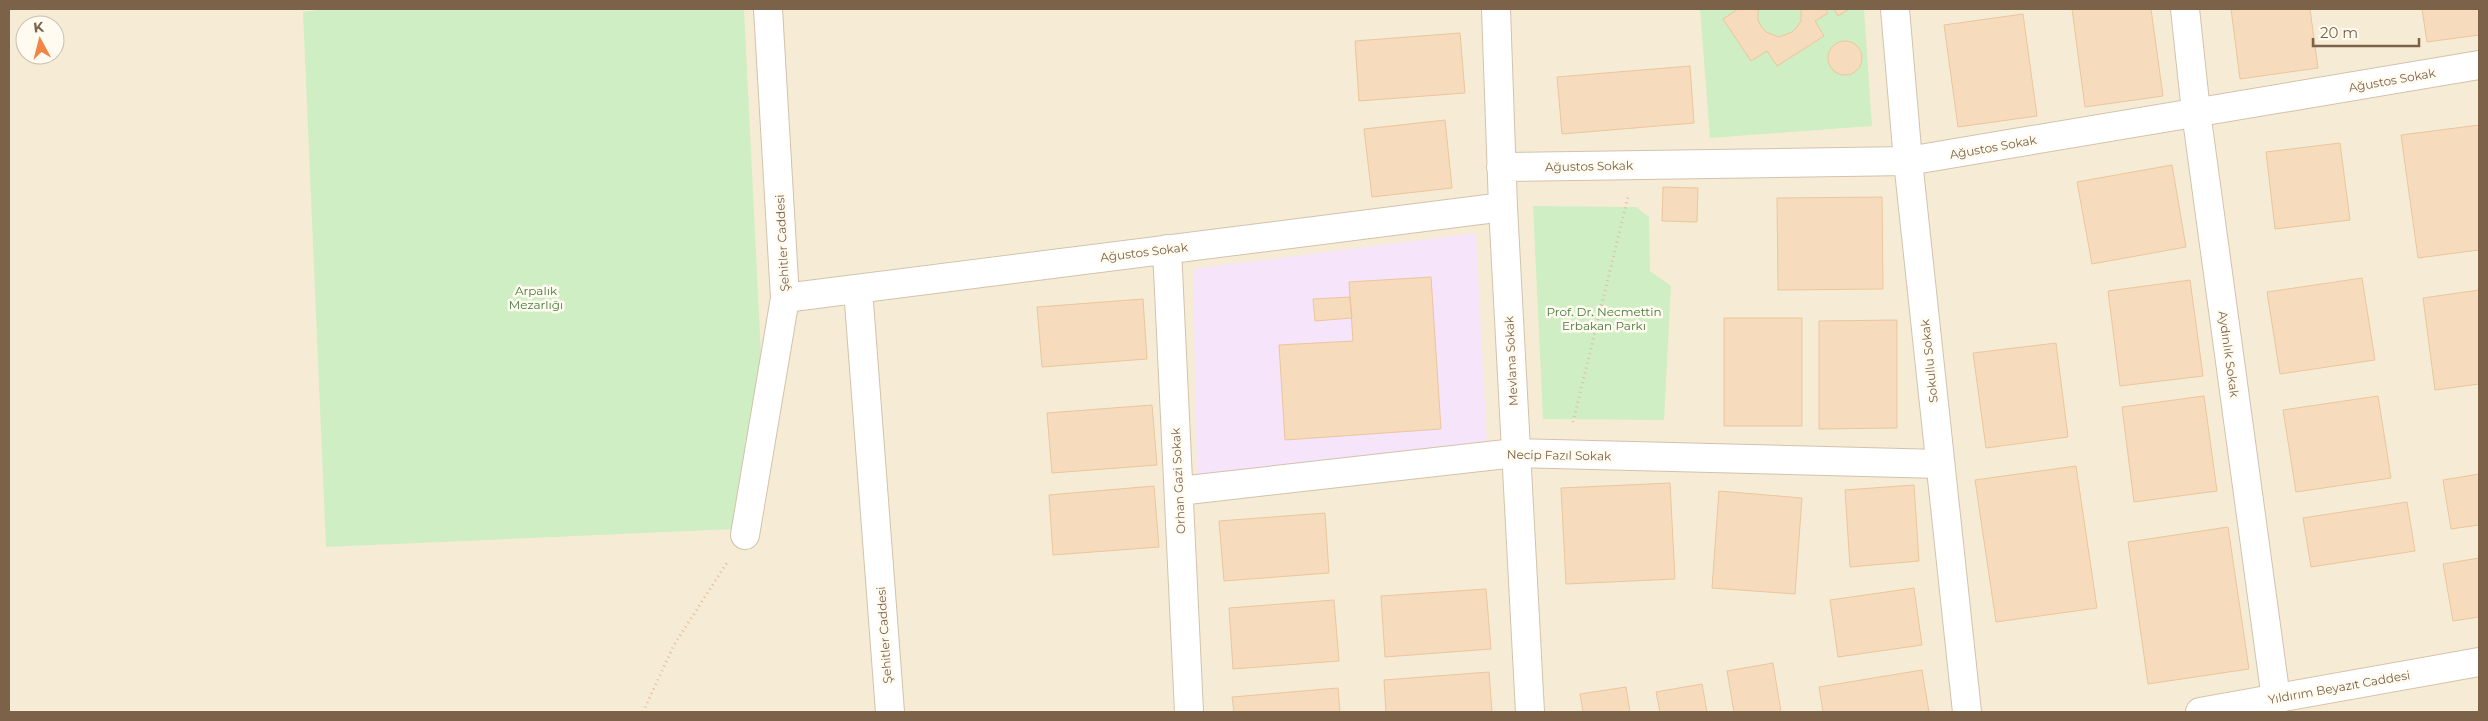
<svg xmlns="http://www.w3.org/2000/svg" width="2488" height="721" viewBox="0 0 2488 721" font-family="Montserrat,sans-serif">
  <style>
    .residential { fill: #f6ecd6; fill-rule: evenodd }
    .education { fill: #f6e4fb }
    .green { fill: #cfeec4 }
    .building { fill: #f6dcbd; stroke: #eac69c }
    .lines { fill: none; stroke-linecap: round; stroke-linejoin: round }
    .street-casing { stroke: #d2c2ac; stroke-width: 30 }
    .secondary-casing { stroke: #d5c4a9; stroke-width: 30 }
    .path { stroke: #dcc09f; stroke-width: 3; stroke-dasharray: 1 4; stroke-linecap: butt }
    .street { stroke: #fff; stroke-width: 28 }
    .secondary { stroke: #fff; stroke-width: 28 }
    .labels { text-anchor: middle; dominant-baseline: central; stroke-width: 5; stroke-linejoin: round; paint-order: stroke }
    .street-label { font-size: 12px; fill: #7b6249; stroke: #fffbf0 }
    .park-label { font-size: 12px; fill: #467b3d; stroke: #fffbf0 }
  </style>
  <rect width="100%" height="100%" fill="#fef9e8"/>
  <path class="residential" d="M9,9H2479V712H9ZM25,25H55V55H25Z"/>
  <path class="education" d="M1476,233L1487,444L1197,475L1193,269Z"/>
  <path class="green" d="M326,9H744L766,457L734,529L326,547L303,12Z
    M1700,9H1864L1872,126L1710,138Z
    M1533,206L1636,207L1649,217L1650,271L1671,286L1664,420L1543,419Z"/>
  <path class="building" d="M1738,9H1758V20L1761,26L1766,32L1779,37L1792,32L1797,27L1801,21V9H1825L1828,13L1815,21L1824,36L1777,66L1767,51L1751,61L1723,19Z
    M1834,9H1849L1838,16Z
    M2072,9H2151L2163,96L2085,107Z
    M2231,9H2310L2318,68L2240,79Z
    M2422,9H2479V35L2427,42Z
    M2023,14L2037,116L1958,127L1944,25Z
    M1460,33L1465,93L1359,101L1355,41Z
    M1828 58a17 17 0 1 1 34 0a17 17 0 1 1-34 0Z
    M1690,66L1694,123L1562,134L1557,77Z
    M1445,120L1452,188L1372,197L1364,129Z
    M2479,125V250L2418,258L2401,135Z
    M2340,143L2350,220L2275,229L2266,152Z
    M2172,165L2186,247L2092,264L2077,182Z
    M1663,187L1698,188L1697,222L1662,221Z
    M1882,197L1883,289L1778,290L1777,198Z
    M1431,277L1441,429L1285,440L1279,345L1353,341L1349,282Z
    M2362,278L2375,360L2280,374L2267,292Z
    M2190,280L2203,376L2120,386L2108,291Z
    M2479,290V384L2435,390L2423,298Z
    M1350,297L1352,318L1315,321L1313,299Z
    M1143,299L1147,359L1042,367L1037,307Z
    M1724,318H1802V426H1724Z
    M1897,320V428L1819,429V321Z
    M2056,343L2068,437L1986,448L1973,353Z
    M2204,396L2217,491L2134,502L2122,407Z
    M2378,396L2391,478L2296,492L2283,410Z
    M1152,405L1157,465L1052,473L1047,413Z
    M2076,466L2097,608L1996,622L1975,480Z
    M2479,474V525L2451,529L2443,480Z
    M1670,483L1675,579L1566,584L1561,488Z
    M1914,485L1919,561L1850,567L1845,490Z
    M1154,486L1159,547L1053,555L1049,495Z
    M1719,491L1802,498L1795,594L1712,588Z
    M2407,502L2415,551L2311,567L2303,518Z
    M1325,513L1329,573L1224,581L1219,521Z
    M2228,527L2249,669L2148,684L2128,542Z
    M2479,558V617L2453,621L2443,564Z
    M1914,588L1922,645L1838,657L1830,600Z
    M1486,589L1491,649L1385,657L1381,596Z
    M1334,600L1339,661L1233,669L1229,608Z
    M1773,663L1781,712H1734L1727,671Z
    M1922,670L1929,712H1823L1819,687Z
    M1489,672L1492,712H1386L1384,680Z
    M1702,684L1707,712H1660L1656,692Z
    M1626,687L1630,712H1583L1580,694Z
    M1338,688L1340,712H1234L1232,697Z"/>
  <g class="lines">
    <g class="street-casing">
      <path id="street" d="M1496,9L1503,207L1530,712
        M1895,9L1908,161L1967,712
        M2185,9L2196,112L2276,699
        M1501,167L1908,161L2479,65
        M1167,249L1189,712
        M858,289L890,712
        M785,298L1503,207
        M1179,491L1515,453L1940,464
        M745,535L785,298L768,9"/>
    </g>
    <g class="secondary-casing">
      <path id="secondary" d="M2200,712L2479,662"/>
    </g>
    <path class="path" d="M1573,422L1628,197
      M643,712L674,645L728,561"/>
    <use href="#street" class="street"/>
    <use href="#secondary" class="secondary"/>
  </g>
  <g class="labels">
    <g class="street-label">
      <text transform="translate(2392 80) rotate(-10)">Ağustos Sokak</text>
      <text transform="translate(1993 147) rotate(-10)">Ağustos Sokak</text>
      <text transform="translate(1589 166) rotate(-1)">Ağustos Sokak</text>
      <text transform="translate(782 243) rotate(-93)">Şehitler Caddesi</text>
      <text transform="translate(1144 252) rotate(-7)">Ağustos Sokak</text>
      <text transform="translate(2229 354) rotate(82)">Aydınlık Sokak</text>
      <text transform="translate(1511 361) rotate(-93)">Mevlana Sokak</text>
      <text transform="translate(1929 361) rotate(-96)">Sokullu Sokak</text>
      <text transform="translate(1559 455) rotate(1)">Necip Fazıl Sokak</text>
      <text transform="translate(1178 481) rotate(-93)">Orhan Gazi Sokak</text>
      <text transform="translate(884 635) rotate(-94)">Şehitler Caddesi</text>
      <text transform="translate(2339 687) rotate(-10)">Yıldırım Beyazıt Caddesi</text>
    </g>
    <g class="park-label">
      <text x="536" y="290">Arpalık<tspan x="536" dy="14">Mezarlığı</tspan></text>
      <text x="1604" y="311">Prof. Dr. Necmettin<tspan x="1604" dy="14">Erbakan Parkı</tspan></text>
    </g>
  </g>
  <rect width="2488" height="721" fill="none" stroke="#7b6249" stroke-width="20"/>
  <g transform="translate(40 40) rotate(353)"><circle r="24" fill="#fffbf0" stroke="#cabead"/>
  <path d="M0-4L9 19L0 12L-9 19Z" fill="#f18544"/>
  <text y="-8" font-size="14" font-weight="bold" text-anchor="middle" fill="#7b6249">K</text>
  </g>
  <path d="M2313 38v8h106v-8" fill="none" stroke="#7b6249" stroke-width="2.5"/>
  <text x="2320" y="38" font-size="15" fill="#7b6249" stroke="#fffbf0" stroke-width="4" paint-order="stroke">20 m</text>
</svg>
